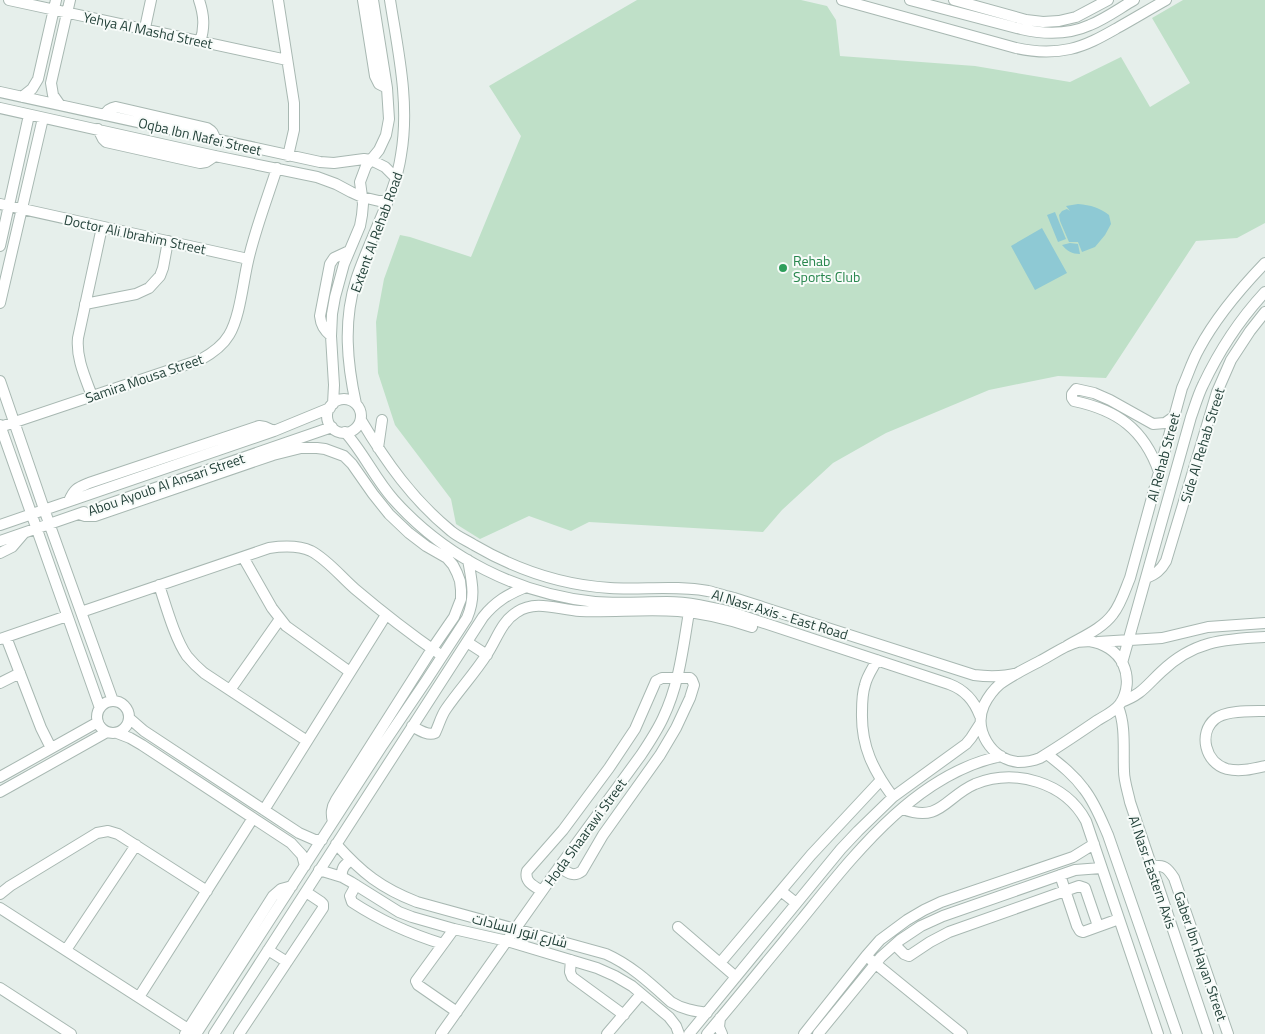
<svg xmlns="http://www.w3.org/2000/svg" width="1265" height="1034" viewBox="0 0 1265 1034" font-family="'Titillium Web',Cairo,sans-serif">
  <style>
    .green { fill: #bfe0c8 }
    .water { fill: #8ec9d4 }
    .lines { fill: none; stroke-linecap: round; stroke-linejoin: round }
    .minor-casing { stroke: #a8b8b2; stroke-width: 12 }
    .minor { stroke: #fff; stroke-width: 10 }
    .leisure-dot { fill: #2e9e5b; stroke: #f7fbf9; stroke-width: 2 }
    .labels { text-anchor: middle; dominant-baseline: central; stroke-width: 4; stroke-linejoin: round; paint-order: stroke }
    .street-label { font-size: 14px; fill: #24423a; stroke: #f7fbf9 }
    .leisure-label { font-size: 14px; fill: #27864d; stroke: #f7fbf9; text-anchor: start }
  </style>
  <rect width="100%" height="100%" fill="#e6efeb"/>
  <path class="green" d="M637,0H801L827,6L836,20L840,56L975,66L1070,82L1121,57L1150,107L1190,83L1152,18L1183,0H1265V223L1237,238L1196,241L1106,378L1058,376L989,390L886,433L833,463L782,510L763,532L589,522L571,531L529,516L480,539L456,524L451,499L395,425L378,373L376,322L384,279L400,235L410,237L471,257L521,136L489,86Z"/>
  <path class="water" d="M1078,204C1091,205 1100,208 1109,215L1111,224L1105,235L1095,247L1082,252L1078,242H1069L1060,221L1059,215L1062,211L1067,209L1070,211L1066,206Z
    M1055,212L1066,239L1058,242L1047,215Z
    M1042,228L1067,273L1035,290L1011,246Z
    M1070,243L1078,244L1080,254C1072,254 1067,251 1062,245Z"/>
  <g class="lines">
    <g class="minor-casing">
      <path id="minor" d="M9,0L287,60
        M199,0C204,15 205,27 200,42
        M278,0L294,103V130L288,156
        M363,0L375,76L379,84L387,88
        M842,0L1016,48C1034,52 1052,53 1070,49C1088,45 1103,36 1119,27C1135,18 1150,9 1166,0
        M910,0L1021,29C1043,34 1068,35 1090,25C1105,19 1120,8 1134,0
        M954,0L1026,20L1043,22L1059,21L1076,17L1108,0
        M145,28L151,0
        M0,92L320,162L334,163L364,159L371,160L385,167L396,178
        M22,97L32,89L38,79L56,0
        M60,105L53,95L51,83L70,0
        M0,108L215,156L317,177L336,184L351,192L362,197L379,201H388
        M105,115C107,110 110,108 116,107L207,128C212,131 214,133 215,140
        M98,129L103,139L106,142L200,163L206,162L215,156
        M0,204L248,259
        M0,246L29,115
        M0,303L43,118
        M85,304L136,294L149,288L160,276L163,268L168,241
        M331,336C324,330 321,325 320,316L330,264L334,258L349,251
        M0,381L44,509L113,701
        M92,396C85,377 76,358 78,338L102,227
        M327 416a17 17 0 1 1 34 0a17 17 0 1 1-34 0Z
        M333,404L334,385L331,336L332,314L335,297L344,264L360,226L362,215L363,204L360,182L366,166L379,150L386,135L389,119L387,88L373,0
        M356,404C347,363 343,321 356,280C361,264 368,249 374,234C385,208 397,183 401,155C410,103 398,51 390,0
        M361,420C386,462 413,500 451,531C458,537 466,540 474,545C515,569 561,585 610,588C642,590 676,585 708,591C717,593 725,596 734,598L974,675C990,677 1003,677 1018,673
        M0,425L100,708
        M0,427L200,360C211,354 222,347 229,335C240,317 243,282 248,261C255,230 267,199 277,168
        M345,432C364,453 375,479 394,500C446,558 518,594 595,602C619,604 643,602 667,602C689,602 710,607 731,612L949,684C965,690 974,700 980,716
        M378,448L382,420
        M1159,472C1144,429 1117,410 1074,401L1072,398V394L1076,389L1094,393L1110,400L1153,424L1165,423L1175,416
        M69,501C74,489 77,488 89,483L259,426L265,427L274,431
        M103,506L332,427
        M79,514L85,516H95L273,455L301,448H317L325,449L344,456L352,464L373,494L389,514L409,533L426,546L447,558L453,565L457,573L460,581L461,590V599L454,617L432,649L336,800C331,808 331,814 333,822
        M0,525L274,431L330,408
        M0,541L84,512
        M0,553L12,547L24,533
        M243,557L272,608L286,626L350,672
        M1146,578C1156,574 1161,570 1166,561L1217,392L1231,360L1250,331L1265,312
        M159,585C166,606 175,639 187,656C192,662 198,668 204,673L307,741
        M81,612L269,548C283,546 298,545 311,551C328,560 341,577 355,589C381,611 409,633 438,653
        M6,637L41,728L51,748
        M0,639L67,616
        M1089,641C1103,643 1117,651 1123,664C1129,677 1128,692 1120,704C1115,711 1105,716 1098,720C1079,733 1060,746 1040,758C1033,761 1026,762 1018,762C991,759 973,730 984,705C988,697 993,690 1000,684C1012,675 1027,668 1040,661C1052,655 1065,645 1078,642C1081,641 1086,642 1089,641Z
        M467,642L487,655
        M1098,642L1162,638L1208,627L1265,623
        M1067,646C1082,637 1102,629 1113,614C1121,604 1125,590 1130,578L1182,388C1188,375 1192,361 1199,349C1216,317 1240,289 1265,263
        M877,660C873,668 867,676 865,685C862,694 862,702 862,712C861,746 873,770 893,797
        M1122,663L1191,417C1195,406 1198,395 1203,385C1219,351 1240,319 1265,292
        M0,683L20,673
        M230,690L280,619
        M97 717a16 16 0 1 1 32 0a16 16 0 1 1-32 0Z
        M1121,702C1141,695 1146,686 1161,672C1193,641 1223,639 1265,637
        M1118,707C1126,725 1123,751 1124,771C1124,781 1128,792 1130,802L1208,1034
        M1265,711C1252,711 1225,710 1215,719C1198,733 1205,763 1227,769C1240,772 1252,769 1265,766
        M129,718L144,731L299,833L315,840H322
        M412,726C419,730 428,736 435,733C439,725 441,716 446,709C459,690 475,673 487,654C497,639 501,622 517,612C536,599 559,610 580,611C613,612 646,609 678,611C704,613 728,619 752,627
        M117,733L130,738L142,745L291,843L302,855L305,866
        M1047,754C1061,765 1074,775 1084,789C1095,803 1101,819 1108,835L1177,1034
        M0,777L98,722
        M0,792L107,732
        M903,809C941,823 945,797 975,784C1015,768 1065,782 1086,821L1158,1034
        M264,810L386,615
        M336,844C362,873 381,888 417,902L606,954C631,965 651,984 671,1002C682,1009 694,1011 707,1013
        M1151,866C1164,865 1167,867 1174,878L1228,1034
        M319,870L342,877L351,882L399,912L412,917L454,929L507,941L597,968L615,976L632,986L669,1017L676,1026L679,1034
        M1060,875L1077,926L1080,931L1083,932L1119,919
        M342,877C341,869 344,864 351,861
        M356,885L350,896L352,902C381,921 410,934 443,944
        M542,891C534,886 524,882 527,871L563,830L609,768L635,729L656,681L662,678H690L692,680L694,685L690,698L676,728L660,755L603,835L582,871C573,878 567,872 559,867
        M781,891L796,903
        M0,894L10,886L97,833L108,831L118,834L207,891
        M0,908L188,1029
        M678,927L736,977
        M454,929L416,981L418,985L457,1012
        M895,945L904,954L909,956L930,942L949,932L1079,886L1085,888L1086,891L1098,926
        M66,950L136,845
        M268,950L287,962
        M571,960L570,972L572,977L624,1015
        M871,960L962,1034
        M720,963L811,855L881,780
        M0,988L71,1034
        M139,997L253,818
        M720,1018L719,1027L722,1034
        M185,1034L273,896L281,889L292,886
        M196,1034L382,746L426,681L467,618C476,597 472,582 468,560
        M214,1034L483,617C495,602 508,594 526,587
        M239,1034L323,908V904L321,902L306,892
        M441,1034L552,877L641,755C649,743 657,731 663,718C679,685 683,648 689,612
        M607,1034L641,994
        M689,1034L841,849L858,831L893,797L966,744L971,738L980,724
        M707,1034C739,996 770,958 802,919C854,855 915,774 1001,756
        M804,1034L866,956L880,940L907,920L924,910L941,902L1073,857L1094,844
        M818,1034L881,957L900,940L921,926L943,916L1075,870L1101,868"/>
    </g>
    <use href="#minor" class="minor"/>
  </g>
  <circle class="leisure-dot" cx="783" cy="268" r="5"/>
  <g class="labels">
    <g class="street-label">
      <text transform="translate(148 30) rotate(12)">Yehya Al Mashd Street</text>
      <text transform="translate(200 136) rotate(13)">Oqba Ibn Nafei Street</text>
      <text transform="translate(376 232) rotate(-70)">Extent Al Rehab Road</text>
      <text transform="translate(135 234) rotate(12)">Doctor Ali Ibrahim Street</text>
      <text transform="translate(144 378) rotate(-19)">Samira Mousa Street</text>
      <text transform="translate(1202 445) rotate(-73)">Side Al Rehab Street</text>
      <text transform="translate(1163 457) rotate(-75)">Al Rehab Street</text>
      <text transform="translate(166 484) rotate(-19)">Abou Ayoub Al Ansari Street</text>
      <text transform="translate(780 614) rotate(17)">Al Nasr Axis - East Road</text>
      <text transform="translate(585 832) rotate(-54)">Hoda Shaarawi Street</text>
      <text transform="translate(1153 872) rotate(71)">Al Nasr Eastern Axis</text>
      <text transform="translate(520 930) rotate(15)">شارع انور السادات</text>
      <text transform="translate(1201 956) rotate(71)">Gaber Ibn Hayan Street</text>
    </g>
    <g class="leisure-label">
      <text x="793" y="260">Rehab<tspan x="793" dy="16">Sports Club</tspan></text>
    </g>
  </g>
</svg>
